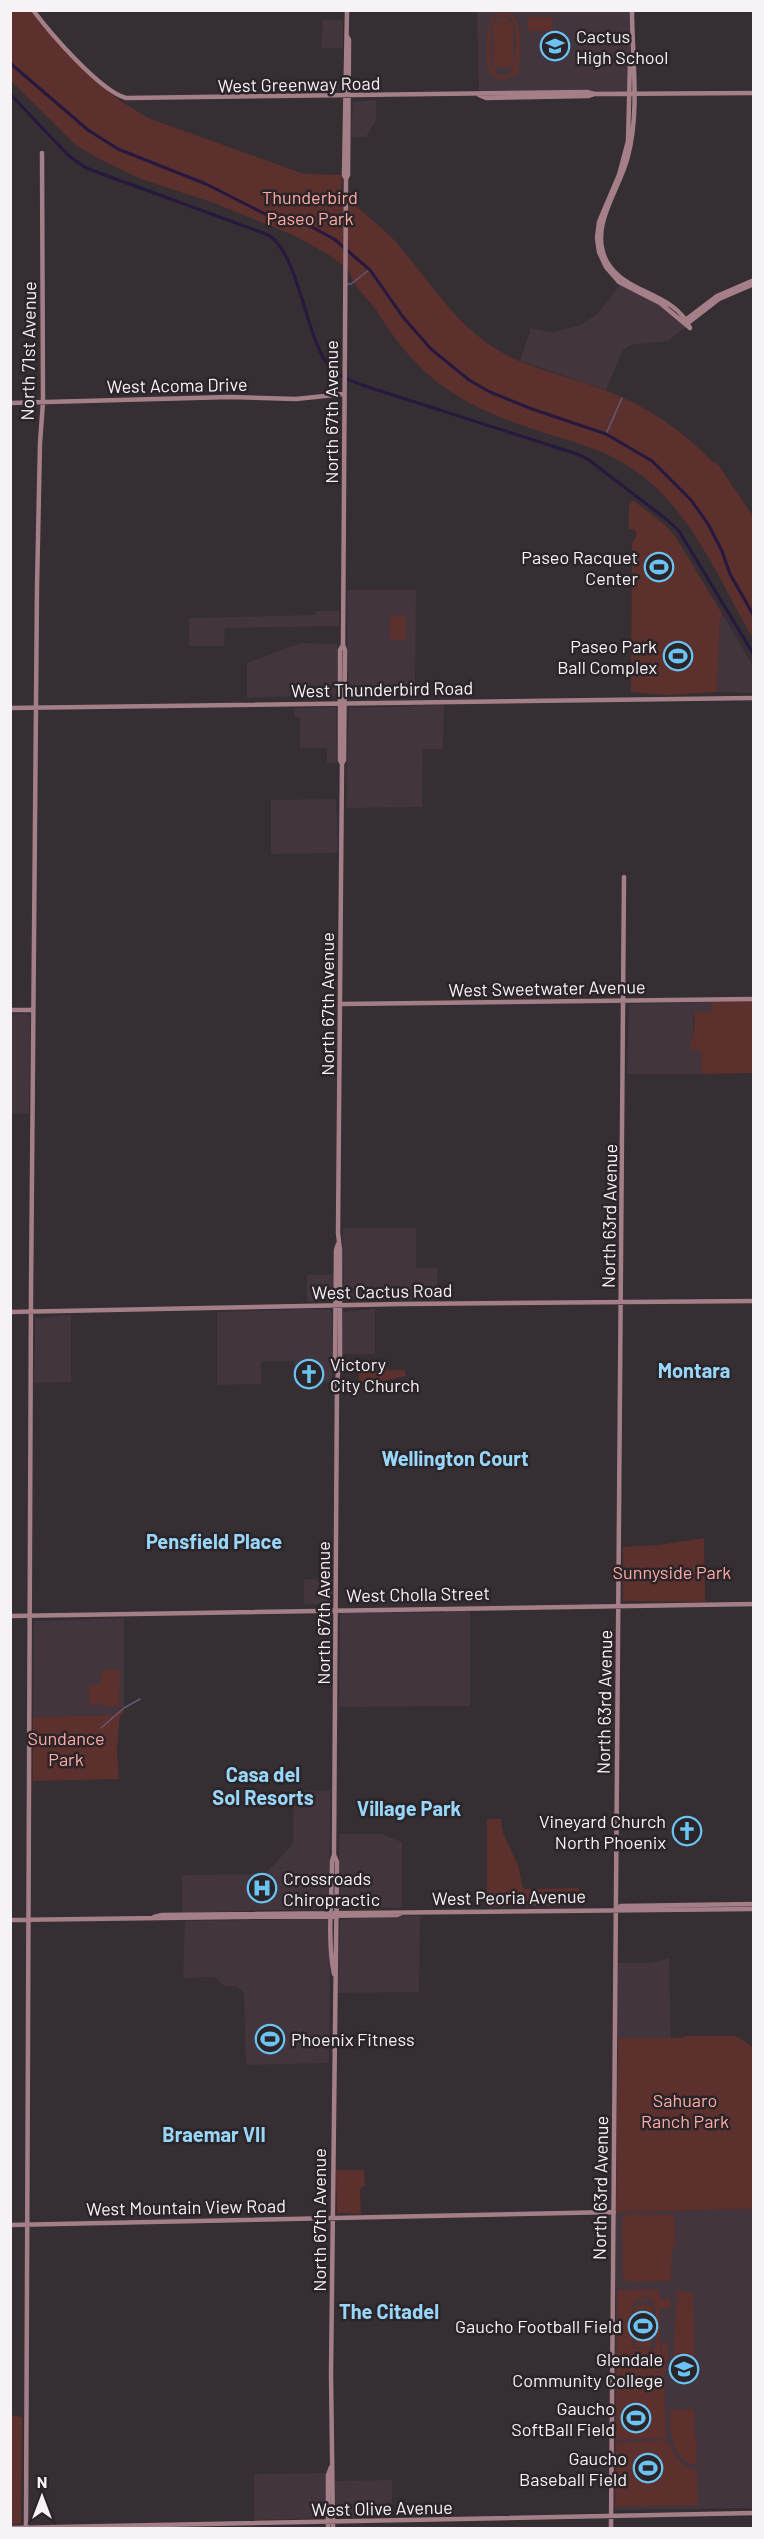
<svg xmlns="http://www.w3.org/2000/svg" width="764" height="2539" viewBox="0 0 764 2539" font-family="Barlow,sans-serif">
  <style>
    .built { fill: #42353d }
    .green { fill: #5c302d; fill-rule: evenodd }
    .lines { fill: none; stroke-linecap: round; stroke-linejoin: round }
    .stream { stroke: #655975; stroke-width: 1.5 }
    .canal { stroke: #26183e; stroke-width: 3 }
    .secondary { stroke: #a47f88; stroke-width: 4.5 }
    .labels { text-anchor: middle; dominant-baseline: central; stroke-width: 5; stroke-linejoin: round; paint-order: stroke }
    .poi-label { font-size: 18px; fill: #f7f2f5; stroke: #2b2428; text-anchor: end }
    .street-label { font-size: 18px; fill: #f7f2f5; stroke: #2b2428 }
    .park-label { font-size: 18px; fill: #feaaa4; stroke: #2b2428 }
    .neighbourhood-label { font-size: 20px; font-weight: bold; fill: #98d7fa; stroke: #2b2428 }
  </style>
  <rect width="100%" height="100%" fill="#352e32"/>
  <path class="built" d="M477,11H632L631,94L479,95Z
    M323,20H343V48H321Z
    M376,100V120L366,137H351L353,102Z
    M620,285L652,300L686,327L668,341L630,345L623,350L606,390L520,361L531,328L553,332L581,325L598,313Z
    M347,590H416L415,697H348Z
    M316,611H339V626L225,628L224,646H189V618L315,615Z
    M723,615L753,666V693L717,692L720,617Z
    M300,643L337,644V696L315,699L298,696L247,698V663Z
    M444,705L443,749H423L422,807L346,808L349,708Z
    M336,707L337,763H327V748H300V717H294L295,708Z
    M336,799L338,853L271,854V800Z
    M712,1002V1012H693V1039L701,1050V1074H627L629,1004Z
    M15,1014H27L30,1016L29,1114L11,1113L10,1015Z
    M343,1228H416V1268H437V1300L344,1299Z
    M307,1275H333L332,1300L307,1302Z
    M309,1309L330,1310L332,1312V1382L295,1383L294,1361H261V1384L217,1385V1312Z
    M375,1309V1354H341L343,1312Z
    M71,1315V1382L34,1383L35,1318Z
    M304,1579L332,1580V1603L304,1605Z
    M447,1610L470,1611V1706L339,1707L340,1616L342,1612L442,1613Z
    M124,1618V1707L113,1715L33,1717L34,1621Z
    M294,1791H331L328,1908L182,1913V1875L265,1874L293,1844Z
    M339,1834H381L402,1842V1908L340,1907Z
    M378,1916H420L419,1992L338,1993L340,1920Z
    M328,1919L330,1955L329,2063L246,2065L244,1993L237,1986H224L215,1977L183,1978L185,1921Z
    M669,1958L671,2038H615L616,1963H650Z
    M753,2209V2508L615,2510L616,2212Z
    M327,2473L325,2518L254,2520V2474Z
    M392,2480V2517H336L335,2481Z"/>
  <path class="green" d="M11,11H32L42,26L95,80L119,100L148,118L304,174L342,175L341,196L349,199C364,214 382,227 396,242C430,281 456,327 503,353C534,370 571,377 605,390C647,406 683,431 714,463H717L753,516V638C718,579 692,510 633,469C607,451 575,442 545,433C467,408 420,383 377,311C369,299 351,285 349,270L329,255L295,236L214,203L141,179L105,162L77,146L11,81Z
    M505,11C527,17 519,56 519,74L503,80C498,79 493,78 490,73C484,64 486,23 493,15ZM503,15C507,16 509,15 512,19C518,26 516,66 511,73L503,76C485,72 491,41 491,26L492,23H510L509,17H497V22H492L497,16Z
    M528,17H552V31H528Z
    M493,24H513V67H493Z
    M633,500L665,525L675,536L723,615L720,617L717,692L667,695L631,692L632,543L637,535L635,530L629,529V505Z
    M391,615L406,616V640L390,639Z
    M753,1001V1073L701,1074V1050H691V1039H693L695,1020L693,1012H711L712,1002Z
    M405,1370V1376L376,1383H359V1371Z
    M704,1538L705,1602L623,1601V1547L658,1545Z
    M101,1670H120L119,1707L101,1706L100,1703L89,1706V1685L101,1684Z
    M124,1707L123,1715H120L117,1750L119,1779L33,1781V1717L112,1715Z
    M487,1819H501L503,1833L518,1865L523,1889L579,1888V1905L487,1907Z
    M684,2036H736L753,2047V2209L616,2212L618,2038H682Z
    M336,2170H364L365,2186L360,2189L361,2214L337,2213Z
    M625,2214L674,2215L676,2245L672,2248L671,2281L628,2282L623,2279L622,2218Z
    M659,2289L660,2299L670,2298V2308L659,2309L661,2357L662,2343H668V2357L664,2377L666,2438L616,2440L617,2290ZM640,2296L650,2298C658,2307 659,2346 651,2355L652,2305L634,2306L635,2347L651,2348L634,2349L633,2347L632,2306L639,2297V2303L647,2301V2299H641Z
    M677,2290L693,2293L695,2368L675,2369L673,2366Z
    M694,2409L695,2438L697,2439L696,2465C670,2462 670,2429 670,2410Z
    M11,2415L22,2417L21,2522V2524H11Z
    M667,2440C675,2454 679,2467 697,2470L698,2505L615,2507L616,2443Z"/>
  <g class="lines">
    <path class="stream" d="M346,284H351L369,270
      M606,434L622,398
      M101,1728L124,1708L140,1699"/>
    <path class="canal" d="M10,63L88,130L118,149L206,184L271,217L310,226L334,239L370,270L403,317L431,349L469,380L490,392L532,409L606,434L652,461L691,500L708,524L722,551L730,574L754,616
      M10,94L69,156L86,168L266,234C297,247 305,332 326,362C335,375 351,381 365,386L580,455L589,460L666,519L679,531L754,655"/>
    <path class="secondary" d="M33,10C50,33 100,91 126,98L587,92L594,94L754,93
      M632,10C632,57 640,111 628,156C620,190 589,225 606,260C624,295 674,291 690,328
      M632,59L630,63L628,141L619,175L599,222L597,238L599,252L606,267L619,282L660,303L690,328
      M479,95L486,98L588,96L594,94
      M346,179L348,175L349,40L347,36
      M684,321L717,296L754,280
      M688,323L719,299L754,284
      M10,403L230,397L296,399L344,394
      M10,708L754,698
      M342,764L344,760L345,650L343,645L346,179L344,175L347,10
      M340,1004L754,999
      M10,1010H33
      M10,1312L402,1304L754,1301
      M337,1370L335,1360L336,1250L338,1244
      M10,1616L754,1604
      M616,1909L621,1906L754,1904
      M154,1917L162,1915L754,1909
      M10,1920L397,1915L402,1913
      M334,1974C327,1940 332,1896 332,1861L334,1855L337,1381L340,1360V1250L338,1233L342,764L340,760V650L343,645
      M10,2225L614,2212
      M10,2528L754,2513
      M26,2528L31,1292L37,587L40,443L43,402L42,153
      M328,2528V2475L331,2467
      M333,2528L331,2374L337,1862L334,1855
      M611,2528L624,877"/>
  </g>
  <defs>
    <g id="school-ring" transform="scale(1.5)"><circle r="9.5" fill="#2b2428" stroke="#6ac3f1" stroke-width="1.5"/><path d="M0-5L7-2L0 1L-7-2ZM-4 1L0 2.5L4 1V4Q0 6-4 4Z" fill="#6ac3f1"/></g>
    <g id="stadium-ring" transform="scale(1.5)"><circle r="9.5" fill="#2b2428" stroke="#6ac3f1" stroke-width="1.5"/><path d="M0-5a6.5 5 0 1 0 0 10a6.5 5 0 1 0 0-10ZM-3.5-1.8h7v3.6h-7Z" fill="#6ac3f1"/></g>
    <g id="church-ring" transform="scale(1.5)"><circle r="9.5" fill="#2b2428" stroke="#6ac3f1" stroke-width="1.5"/><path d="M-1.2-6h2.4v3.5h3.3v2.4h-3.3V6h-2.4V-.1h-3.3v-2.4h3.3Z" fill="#6ac3f1"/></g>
    <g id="hospital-ring" transform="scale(1.5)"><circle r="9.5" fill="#2b2428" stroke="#6ac3f1" stroke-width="1.5"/><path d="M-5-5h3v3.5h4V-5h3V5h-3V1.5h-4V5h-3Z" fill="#6ac3f1"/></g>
    <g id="university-ring" transform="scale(1.5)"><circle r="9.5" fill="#2b2428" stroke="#6ac3f1" stroke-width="1.5"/><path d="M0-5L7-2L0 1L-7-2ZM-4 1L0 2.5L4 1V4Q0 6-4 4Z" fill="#6ac3f1"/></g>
  </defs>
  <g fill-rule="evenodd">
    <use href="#school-ring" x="555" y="46"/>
    <use href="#stadium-ring" x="659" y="567"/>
    <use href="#stadium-ring" x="678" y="656"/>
    <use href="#church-ring" x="309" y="1374"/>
    <use href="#church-ring" x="687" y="1831"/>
    <use href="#hospital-ring" x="262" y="1888"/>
    <use href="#stadium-ring" x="270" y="2039"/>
    <use href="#stadium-ring" x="643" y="2326"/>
    <use href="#university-ring" x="684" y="2369"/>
    <use href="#stadium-ring" x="636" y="2418"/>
    <use href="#stadium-ring" x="648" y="2468"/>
  </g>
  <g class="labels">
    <g class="poi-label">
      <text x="576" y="36" text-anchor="start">Cactus<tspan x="576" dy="21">High School</tspan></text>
      <text x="638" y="557">Paseo Racquet<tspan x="638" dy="21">Center</tspan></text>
      <text x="657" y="646">Paseo Park<tspan x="657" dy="21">Ball Complex</tspan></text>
      <text x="330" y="1364" text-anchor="start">Victory<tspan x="330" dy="21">City Church</tspan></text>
      <text x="666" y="1821">Vineyard Church<tspan x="666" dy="21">North Phoenix</tspan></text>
      <text x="283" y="1878" text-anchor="start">Crossroads<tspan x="283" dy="21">Chiropractic</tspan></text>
      <text x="291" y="2039" text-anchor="start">Phoenix Fitness</text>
      <text x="622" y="2326">Gaucho Football Field</text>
      <text x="663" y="2359">Glendale<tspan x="663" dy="21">Community College</tspan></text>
      <text x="615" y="2408">Gaucho<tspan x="615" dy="21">SoftBall Field</tspan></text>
      <text x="627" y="2458">Gaucho<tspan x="627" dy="21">Baseball Field</tspan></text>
    </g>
    <g class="street-label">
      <text transform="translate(299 84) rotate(-1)">West Greenway Road</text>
      <text transform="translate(28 351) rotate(-89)">North 71st Avenue</text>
      <text transform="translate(177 385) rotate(-1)">West Acoma Drive</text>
      <text transform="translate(331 412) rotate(-90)">North 67th Avenue</text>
      <text transform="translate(382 689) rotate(-1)">West Thunderbird Road</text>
      <text transform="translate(547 988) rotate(-1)">West Sweetwater Avenue</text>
      <text transform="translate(327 1004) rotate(-90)">North 67th Avenue</text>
      <text transform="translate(609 1216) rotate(-89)">North 63rd Avenue</text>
      <text transform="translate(382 1291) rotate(-1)">West Cactus Road</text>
      <text transform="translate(418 1594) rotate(-1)">West Cholla Street</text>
      <text transform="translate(323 1613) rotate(-90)">North 67th Avenue</text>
      <text transform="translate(604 1702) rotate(-89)">North 63rd Avenue</text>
      <text transform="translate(509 1897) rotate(-1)">West Peoria Avenue</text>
      <text transform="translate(600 2188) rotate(-89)">North 63rd Avenue</text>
      <text transform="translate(186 2207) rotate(-1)">West Mountain View Road</text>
      <text transform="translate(319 2220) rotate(-90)">North 67th Avenue</text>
      <text transform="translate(382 2508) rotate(-1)">West Olive Avenue</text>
    </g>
    <g class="park-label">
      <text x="310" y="197">Thunderbird<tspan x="310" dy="21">Paseo Park</tspan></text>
      <text x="672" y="1572">Sunnyside Park</text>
      <text x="66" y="1738">Sundance<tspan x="66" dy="21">Park</tspan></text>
      <text x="685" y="2100">Sahuaro<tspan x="685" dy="21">Ranch Park</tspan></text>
    </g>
    <g class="neighbourhood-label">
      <text x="694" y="1370">Montara</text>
      <text x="455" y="1458">Wellington Court</text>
      <text x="214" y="1541">Pensfield Place</text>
      <text x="263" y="1774">Casa del<tspan x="263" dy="23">Sol Resorts</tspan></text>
      <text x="409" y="1808">Village Park</text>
      <text x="214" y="2134">Braemar VII</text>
      <text x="389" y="2311">The Citadel</text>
    </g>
  </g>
  <rect width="764" height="2539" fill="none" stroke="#f7f2f5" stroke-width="24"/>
  <g transform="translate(42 2497)" stroke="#2b2428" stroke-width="4.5" paint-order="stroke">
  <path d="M0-4.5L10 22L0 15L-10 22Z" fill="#f7f2f5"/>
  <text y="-9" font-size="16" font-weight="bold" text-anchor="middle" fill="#f7f2f5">N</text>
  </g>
</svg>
